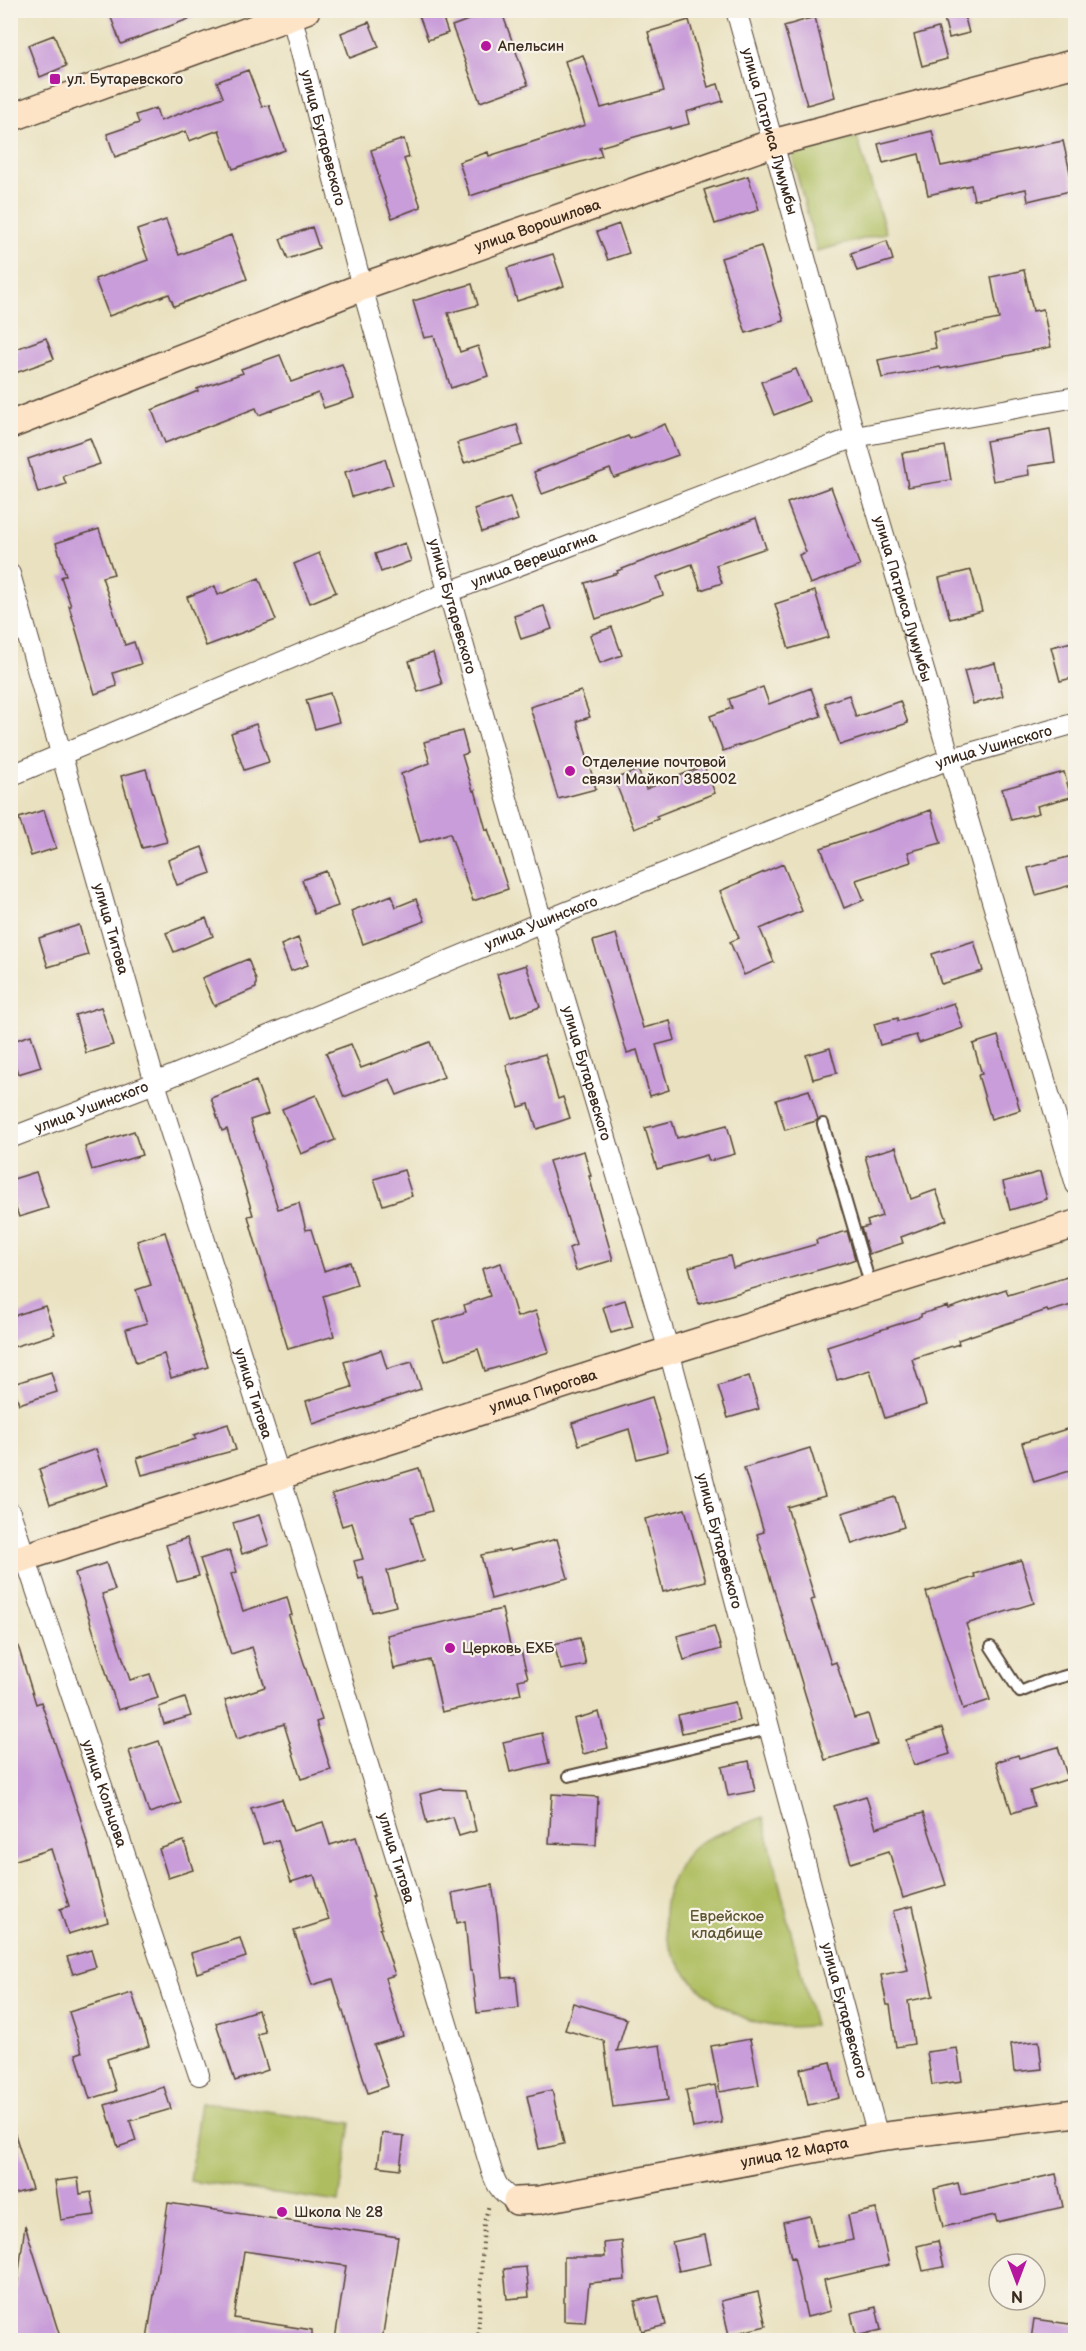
<svg xmlns="http://www.w3.org/2000/svg" width="1086" height="2351" viewBox="0 0 1086 2351" font-family="'Balsamiq Sans',sans-serif">
  <style>
    .green { fill: #aebd5f; stroke: #74743e; stroke-width: 1.5 }
    .building { fill: #c99dd9 }
    .lines { fill: none; stroke-linecap: round; stroke-linejoin: round }
    .lane-casing { stroke: #554536; stroke-width: 14 }
    .street-casing { stroke: #554536; stroke-width: 22 }
    .secondary-casing { stroke: #554536; stroke-width: 30 }
    .path { stroke: #554536; stroke-width: 4; stroke-dasharray: 1.5 4.5; stroke-linecap: butt }
    .lane { stroke: #fff; stroke-width: 10 }
    .street { stroke: #fff; stroke-width: 20 }
    .secondary { stroke: #fee4c6; stroke-width: 27 }
    .poi-dot { fill: #b5179e; stroke: #f7f3e8; stroke-width: 2 }
    .labels { text-anchor: middle; dominant-baseline: central; stroke-width: 4.5; stroke-linejoin: round; paint-order: stroke }
    .poi-label { font-size: 15px; fill: #3b2a1e; stroke: #f7f3e8; text-anchor: start }
    .street-label { font-size: 15px; fill: #3b2a1e; stroke: #f7f3e8 }
    .park-label { font-size: 15px; fill: #5e5632; stroke: #f7f3e8 }
  </style>
  <rect width="100%" height="100%" fill="#f7f3e8"/>
  <filter id="ink" filterUnits="userSpaceOnUse"><feTurbulence type="fractalNoise" baseFrequency=".0167" numOctaves="2"/><feDisplacementMap in="SourceGraphic" scale="12" xChannelSelector="R" yChannelSelector="G"/><feConvolveMatrix kernelMatrix="1 2 1 2 8 2 1 2 1" color-interpolation-filters="sRGB"/></filter>
  <filter id="wash" filterUnits="userSpaceOnUse"><feTurbulence type="fractalNoise" baseFrequency=".008" numOctaves="4" result="noise"/><feDisplacementMap in="SourceGraphic" scale="24" xChannelSelector="R" yChannelSelector="G"/><feGaussianBlur stdDeviation="1.35" result="paint"/><feColorMatrix in="noise" values="0 0 0 0 0 0 0 0 0 0 0 0 0 0 0 0 0 1.4 0 .05"/><feComposite in="paint" operator="in"/></filter>
  <g filter="url(#wash)">
    <rect width="100%" height="100%" fill="#e9e1bf"/>
    <path class="green" d="M857,137L886,233L817,251L792,155Z
      M763,1817L814,2026C794,2027 774,2028 755,2022C700,2003 644,1944 671,1883C677,1868 685,1853 699,1843C715,1833 745,1825 763,1817Z
      M201,2102L351,2123L339,2202L190,2181Z"/>
    <g id="blocks">
      <path class="building" d="M122,10H205V13L121,44L110,15Z
        M417,10H440L448,33L428,40Z
        M495,10H501L528,85L480,102L452,26Z
        M942,10H963L969,33L949,38Z
        M815,17L835,97L807,105L784,26Z
        M689,20L708,87L718,84L723,101L686,112L689,124L670,129V127L599,147L602,156L531,176L470,196L459,162L488,152L489,156L585,125L565,61L583,55L601,108L664,91L648,32Z
        M369,22L379,47L350,58L341,33Z
        M938,28L947,59L922,66L914,35Z
        M54,35L66,66L40,77L28,45Z
        M248,70L262,107L269,105L285,150L233,169L219,130L189,141L186,131L115,157L107,134L139,123L136,115L156,108L160,121L223,97L217,82Z
        M932,131L941,166L1063,141L1074,190L1028,201L1026,189L974,200L971,185L928,195L919,154L883,163L878,144Z
        M404,139L409,157L404,159L421,207L392,218L378,178L379,177L371,150Z
        M748,176L759,210L715,224L704,190Z
        M166,220L179,255L231,235L247,279L174,306L169,294L109,316L95,279L148,260L137,230Z
        M619,224L629,253L608,260L597,232Z
        M312,227L319,248L288,259L280,239Z
        M887,241L893,260L857,271L851,253Z
        M761,246L784,321L746,333L721,258Z
        M553,254L564,286L517,301L507,268Z
        M1024,270L1033,311L1043,309L1051,347L941,369L940,367L882,378L878,360L936,348L933,332L999,319L991,277Z
        M472,284L478,305L448,313L460,352L478,346L488,376L451,388L434,336L424,338L413,301Z
        M46,338L54,359L10,375V351Z
        M280,355L291,382L342,364L354,398L324,408L318,393L259,415L256,408L165,443L152,410L198,391L197,389L243,373L241,369Z
        M796,369L809,401L774,415L761,382Z
        M665,424L678,455L614,478L610,469L542,494L534,472L628,436L630,439Z
        M517,425L523,445L464,463L457,443Z
        M1050,429L1055,462L1028,466L1029,475L993,481L986,441Z
        M90,438L100,464L63,476L66,484L38,493L28,459Z
        M945,446L951,480L908,487L902,453Z
        M385,459L393,485L352,497L345,472Z
        M831,487L860,566L810,584L799,555L806,552L787,503Z
        M510,497L518,520L482,532L474,509Z
        M756,518L766,548L716,565L722,583L701,590L692,564L657,577L663,595L596,619L585,583L618,573L617,571Z
        M99,529L114,574L102,577L125,645L134,642L141,664L113,673L117,686L95,694L69,606H71L61,577L66,575L56,543Z
        M405,543L411,561L381,572L375,554Z
        M319,553L336,592L310,603L294,564Z
        M971,570L982,611L950,619L939,578Z
        M259,578L276,620L206,646L187,597L215,586L218,595Z
        M815,591L829,637L789,649L775,604Z
        M544,606L552,629L521,639L514,616Z
        M612,627L622,655L600,663L590,635Z
        M1076,641V677L1060,681L1051,647Z
        M433,653L442,684L418,692L409,661Z
        M995,663L1003,696L973,704L964,671Z
        M763,687L769,704L811,688L821,716L723,751L710,716L732,708L729,699Z
        M581,691L590,717L577,721L596,789L558,799L530,707Z
        M330,693L339,722L315,729L306,700Z
        M849,695L856,717L900,701L908,723L840,745L825,703Z
        M256,724L269,762L244,770L231,733Z
        M462,731L468,753L462,755L473,791L475,790L486,830L488,829L508,889L473,901L450,833L420,842L401,774L430,763L424,742Z
        M704,766L715,793L656,816L658,819L634,829L614,779L638,770L646,789Z
        M146,769L167,842L142,848L121,776Z
        M1064,772L1071,797L1037,806L1039,813L1011,820L1002,789Z
        M44,810L56,848L31,856L19,818Z
        M931,810L941,843L908,852L911,862L856,880L864,900L844,908L821,848Z
        M202,847L211,873L177,885L168,860Z
        M1075,855V884L1036,895L1028,868Z
        M783,864L802,911L760,929L774,962L744,975L730,942L739,938L720,891Z
        M326,871L338,906L314,914L302,880Z
        M392,895L396,907L416,899L425,921L363,944L351,911Z
        M206,918L213,936L174,952L166,933Z
        M79,925L88,955L48,967L39,938Z
        M616,934L643,1028L670,1021L675,1040L656,1045L669,1090L650,1096L637,1050L627,1053L593,941Z
        M298,938L308,965L291,971L281,945Z
        M974,941L983,971L941,984L932,954Z
        M248,959L256,980V988L214,1006L202,978Z
        M526,965L540,1007L511,1017L497,974Z
        M954,1003L963,1028L919,1043L916,1035L880,1045L874,1024L898,1018V1021Z
        M101,1007L113,1045L86,1053L75,1015Z
        M31,1035L41,1067L18,1074L10,1049V1042Z
        M998,1036L1020,1110L991,1119L978,1075L982,1074L973,1044Z
        M430,1042L444,1077L397,1095L390,1079L344,1097L326,1053L351,1044L361,1068Z
        M830,1048L837,1073L813,1079L806,1055Z
        M545,1054L558,1099L563,1097L570,1118L537,1129L529,1104L519,1107L506,1065Z
        M256,1081L268,1114L250,1120L278,1209L299,1203L306,1230L311,1229L324,1271L350,1262L357,1285L323,1296L334,1336L288,1349L255,1241L248,1216L253,1215L227,1129L222,1131L211,1098Z
        M809,1090L818,1119L816,1121L785,1130L776,1100Z
        M316,1095L335,1140L301,1154L282,1109Z
        M672,1121L677,1138L727,1125L735,1154L709,1161L707,1155L657,1169L645,1128Z
        M134,1131L142,1155L92,1170L85,1147Z
        M896,1147L911,1199L936,1190L947,1220L901,1237L903,1243L869,1254L861,1228L869,1226L867,1221L882,1216L865,1156Z
        M584,1151L591,1176H589L613,1260L576,1271L569,1248L576,1245L549,1161Z
        M404,1170L412,1196L383,1205L374,1179Z
        M36,1172L48,1208L19,1217L10,1192V1180Z
        M1040,1172L1047,1199L1010,1210L1003,1182Z
        M847,1231L855,1259L850,1261L699,1304L689,1267L730,1256L733,1268L817,1244L816,1240Z
        M165,1232L208,1367L171,1378L164,1354L136,1363L126,1329L147,1323L136,1290L151,1285L137,1241Z
        M501,1263L517,1317L536,1311L549,1352L485,1371L478,1349L445,1360L433,1322L466,1312L464,1305L490,1296L482,1269Z
        M1067,1277L1075,1304L1048,1312L1047,1310L958,1340L959,1344L912,1359L926,1405L885,1418L870,1370L837,1380L827,1347L921,1317V1314L948,1306V1309L1006,1289L1008,1295Z
        M625,1300L633,1327L611,1333L603,1307Z
        M45,1306L55,1334L10,1348V1317Z
        M381,1350L387,1369L412,1362L421,1389L313,1424L306,1401L352,1387L344,1362Z
        M51,1372L57,1392L19,1404L13,1384Z
        M749,1376L759,1409L728,1418L718,1386Z
        M652,1397L668,1451L637,1459L629,1429L579,1445L572,1423Z
        M228,1424L236,1450L142,1475L137,1458L196,1439L194,1435Z
        M1076,1426V1469L1034,1482L1022,1443Z
        M810,1448L825,1496L787,1507L815,1599L811,1600L831,1664L836,1662L854,1718L868,1714L877,1744L825,1760L757,1534L764,1532L744,1468Z
        M96,1449L108,1485L50,1504L39,1469Z
        M419,1468L432,1511L411,1517L424,1560L387,1571L396,1606L372,1612L363,1578L359,1579L354,1561L363,1559L352,1523L342,1526L332,1494Z
        M895,1497L904,1527L852,1544L842,1513Z
        M685,1509L706,1581L663,1592L645,1519Z
        M259,1515L269,1545L242,1554L233,1523Z
        M187,1538L199,1576L177,1582L166,1545Z
        M557,1539L568,1578L491,1599L481,1555L509,1549L510,1551Z
        M230,1550L237,1572L231,1574L243,1611L287,1597L292,1615L289,1616L322,1720L316,1722L331,1770L301,1779L284,1724L237,1739L225,1700L265,1687L252,1647L231,1654L200,1559Z
        M1021,1560L1034,1603L966,1624L990,1700L963,1709L926,1592L975,1577L974,1574Z
        M106,1563L115,1590L102,1594L130,1680L150,1674L158,1698L118,1710L75,1573Z
        M502,1609L512,1654L521,1651L528,1678L518,1680L521,1694L442,1712L430,1660L394,1669L387,1635Z
        M714,1626L721,1649L684,1660L677,1636Z
        M15,1636L36,1704L41,1702L80,1817L108,1922L68,1934L60,1909L69,1906L51,1849L10,1862V1637Z
        M580,1638L586,1665L561,1670L554,1644Z
        M185,1698L191,1716L164,1724L159,1707Z
        M735,1702L739,1721L682,1733L678,1715Z
        M599,1712L608,1748L583,1754L574,1719Z
        M942,1728L950,1754L914,1765L906,1740Z
        M542,1733L549,1763L510,1772L503,1742Z
        M159,1741L181,1803L149,1813L129,1751Z
        M1058,1747L1068,1779L1030,1791L1034,1806L1012,1813L996,1762L1018,1755L1019,1758Z
        M749,1761L755,1791L728,1796L722,1767Z
        M441,1789L466,1790L476,1831L459,1836L453,1817L427,1824L420,1794Z
        M552,1794L598,1797L596,1845L549,1843Z
        M866,1796L876,1828L923,1813L946,1885L903,1898L889,1851L851,1863L834,1806Z
        M282,1799L293,1831L323,1822L330,1845L356,1837L374,1896H372L382,1928L380,1929L395,1975L385,1978L403,2036L374,2045L388,2086L368,2093L333,1979L312,1985L294,1931L329,1920L314,1875L291,1882L278,1840L263,1844L251,1808Z
        M184,1841L193,1870L168,1878L159,1849Z
        M492,1885L497,1915L503,1978L516,1977L519,2008L477,2013L472,1971H470L465,1921L457,1923L452,1893Z
        M913,1906L933,1996L908,2001L914,2044L896,2047L890,2005H887L881,1975L908,1970L893,1911Z
        M240,1938L246,1957L197,1973L191,1953Z
        M91,1950L96,1967L73,1974L67,1957Z
        M132,1993L149,2046L107,2059L116,2091L90,2099L76,2054L82,2052L69,2012Z
        M573,2003L627,2019L617,2051L660,2045L668,2100L613,2107L604,2041L565,2030Z
        M258,2010L265,2032L257,2034L268,2070L235,2081L216,2023Z
        M750,2039L759,2085L720,2092L711,2046Z
        M1039,2041L1042,2069L1014,2072L1011,2044Z
        M957,2048L962,2081L932,2085L927,2052Z
        M831,2062L839,2098L808,2105L800,2069Z
        M715,2085L722,2123L693,2128L686,2090Z
        M164,2087L171,2109L130,2121L136,2141L118,2147L105,2105Z
        M552,2090L564,2144L539,2149L527,2096Z
        M382,2133L404,2136L400,2169L378,2166Z
        M15,2134L32,2189L10,2195V2135Z
        M1056,2174L1063,2207L997,2222L995,2215L943,2227L934,2189L958,2183L961,2195Z
        M78,2178L80,2194L91,2192L95,2215L61,2220L55,2181Z
        M168,2203L398,2237L382,2340H335L346,2266L244,2251L234,2318L312,2330V2340H147Z
        M876,2209L889,2265L824,2280L831,2311L807,2317L794,2257L791,2258L783,2222L810,2216L817,2247L853,2240L848,2215Z
        M25,2225L61,2340H10Z
        M705,2235L711,2264L679,2271L672,2242Z
        M622,2241L625,2280L589,2283L585,2322L564,2321V2257H605L604,2243Z
        M938,2241L944,2267L923,2271L917,2246Z
        M526,2267L529,2297L507,2299L504,2269Z
        M758,2292L766,2326L729,2335L721,2301Z
        M659,2296L666,2325L642,2331L635,2301Z
        M876,2307L881,2330L856,2336L851,2313Z
        M1034,2319L1076,2325V2340H1031Z"/>
    </g>
  </g>
  <g filter="url(#ink)">
    <use href="#blocks" fill-opacity="0" stroke="#554536" stroke-width="1.5"/>
    <g class="lines">
      <g class="lane-casing">
        <path id="lane" d="M823,1124L871,1287
          M991,1647L1020,1692L1044,1682L1076,1673
          M569,1776L769,1729"/>
      </g>
      <g class="street-casing">
        <g id="street">
          <path id="s1" d="M290,10L362,287L542,922L669,1351L878,2137"/>
          <path id="s2" d="M736,10L855,437L1076,1185"/>
          <path id="s3" d="M10,574L155,1083L292,1515L489,2162C494,2180 498,2193 517,2201"/>
          <path id="s4" d="M10,776L449,592L855,437L1076,397"/>
          <path id="s5" d="M10,1138L155,1083L542,922L949,759L1076,723"/>
          <path id="s6" d="M10,1512L199,2075"/>
        </g>
      </g>
      <g class="secondary-casing">
        <g id="secondary">
          <path d="M10,118L306,10"/>
          <path id="s7" d="M10,425L362,287L773,143L1076,63"/>
          <path id="s8" d="M10,1562L643,1359L1076,1224"/>
          <path id="s9" d="M517,2201L539,2200L878,2137L1076,2113"/>
        </g>
      </g>
      <path class="path" d="M478,2340L484,2222L489,2205"/>
      <use href="#lane" class="lane"/>
      <use href="#street" class="street"/>
      <use href="#secondary" class="secondary"/>
    </g>
  </g>
  <g class="poi-dot">
    <circle cx="486" cy="46" r="6"/>
    <rect x="49" y="73" width="12" height="12" rx="3"/>
    <circle cx="570" cy="771" r="6"/>
    <circle cx="450" cy="1648" r="6"/>
    <circle cx="282" cy="2212" r="6"/>
  </g>
  <g class="labels">
    <g class="poi-label">
      <text x="498" y="46">Апельсин</text>
      <text x="67" y="79">ул. Бутаревского</text>
      <text x="582" y="762">Отделение почтовой<tspan x="582" dy="17">связи Майкоп 385002</tspan></text>
      <text x="462" y="1648">Церковь ЕХБ</text>
      <text x="294" y="2212">Школа № 28</text>
    </g>
    <g class="street-label">
      <text stroke="none"><textPath href="#s2" startOffset="126">улица Патриса Лумумбы</textPath></text>
      <text stroke="none"><textPath href="#s1" startOffset="132">улица Бутаревского</textPath></text>
      <text stroke="none"><textPath href="#s7" startOffset="564">улица Ворошилова</textPath></text>
      <text stroke="none"><textPath href="#s4" startOffset="567">улица Верещагина</textPath></text>
      <text stroke="none"><textPath href="#s2" startOffset="612">улица Патриса Лумумбы</textPath></text>
      <text stroke="none"><textPath href="#s1" startOffset="618">улица Бутаревского</textPath></text>
      <text stroke="none"><textPath href="#s5" startOffset="1059">улица Ушинского</textPath></text>
      <text stroke="none"><textPath href="#s5" startOffset="573">улица Ушинского</textPath></text>
      <text stroke="none"><textPath href="#s3" startOffset="369">улица Титова</textPath></text>
      <text stroke="none"><textPath href="#s1" startOffset="1104">улица Бутаревского</textPath></text>
      <text stroke="none"><textPath href="#s5" startOffset="87">улица Ушинского</textPath></text>
      <text stroke="none"><textPath href="#s8" startOffset="560">улица Пирогова</textPath></text>
      <text stroke="none"><textPath href="#s3" startOffset="855">улица Титова</textPath></text>
      <text stroke="none"><textPath href="#s1" startOffset="1590">улица Бутаревского</textPath></text>
      <text stroke="none"><textPath href="#s6" startOffset="297">улица Кольцова</textPath></text>
      <text stroke="none"><textPath href="#s3" startOffset="1341">улица Титова</textPath></text>
      <text stroke="none"><textPath href="#s1" startOffset="2076">улица Бутаревского</textPath></text>
      <text stroke="none"><textPath href="#s9" startOffset="282">улица 12 Марта</textPath></text>
    </g>
    <g class="park-label">
      <text x="727" y="1916">Еврейское<tspan x="727" dy="17">кладбище</tspan></text>
    </g>
  </g>
  <rect width="1086" height="2351" fill="none" stroke="#f7f3e8" stroke-width="36"/>
  <g transform="translate(1017 2282) rotate(180)"><circle r="28" fill="#f7f3e8" stroke="#aca397" stroke-width="1.5"/>
  <path d="M0-4.5L10 22L0 15L-10 22Z" fill="#b5179e"/>
  <text y="-9" font-size="16" font-weight="bold" text-anchor="middle" fill="#3b2a1e">N</text>
  </g>
</svg>
